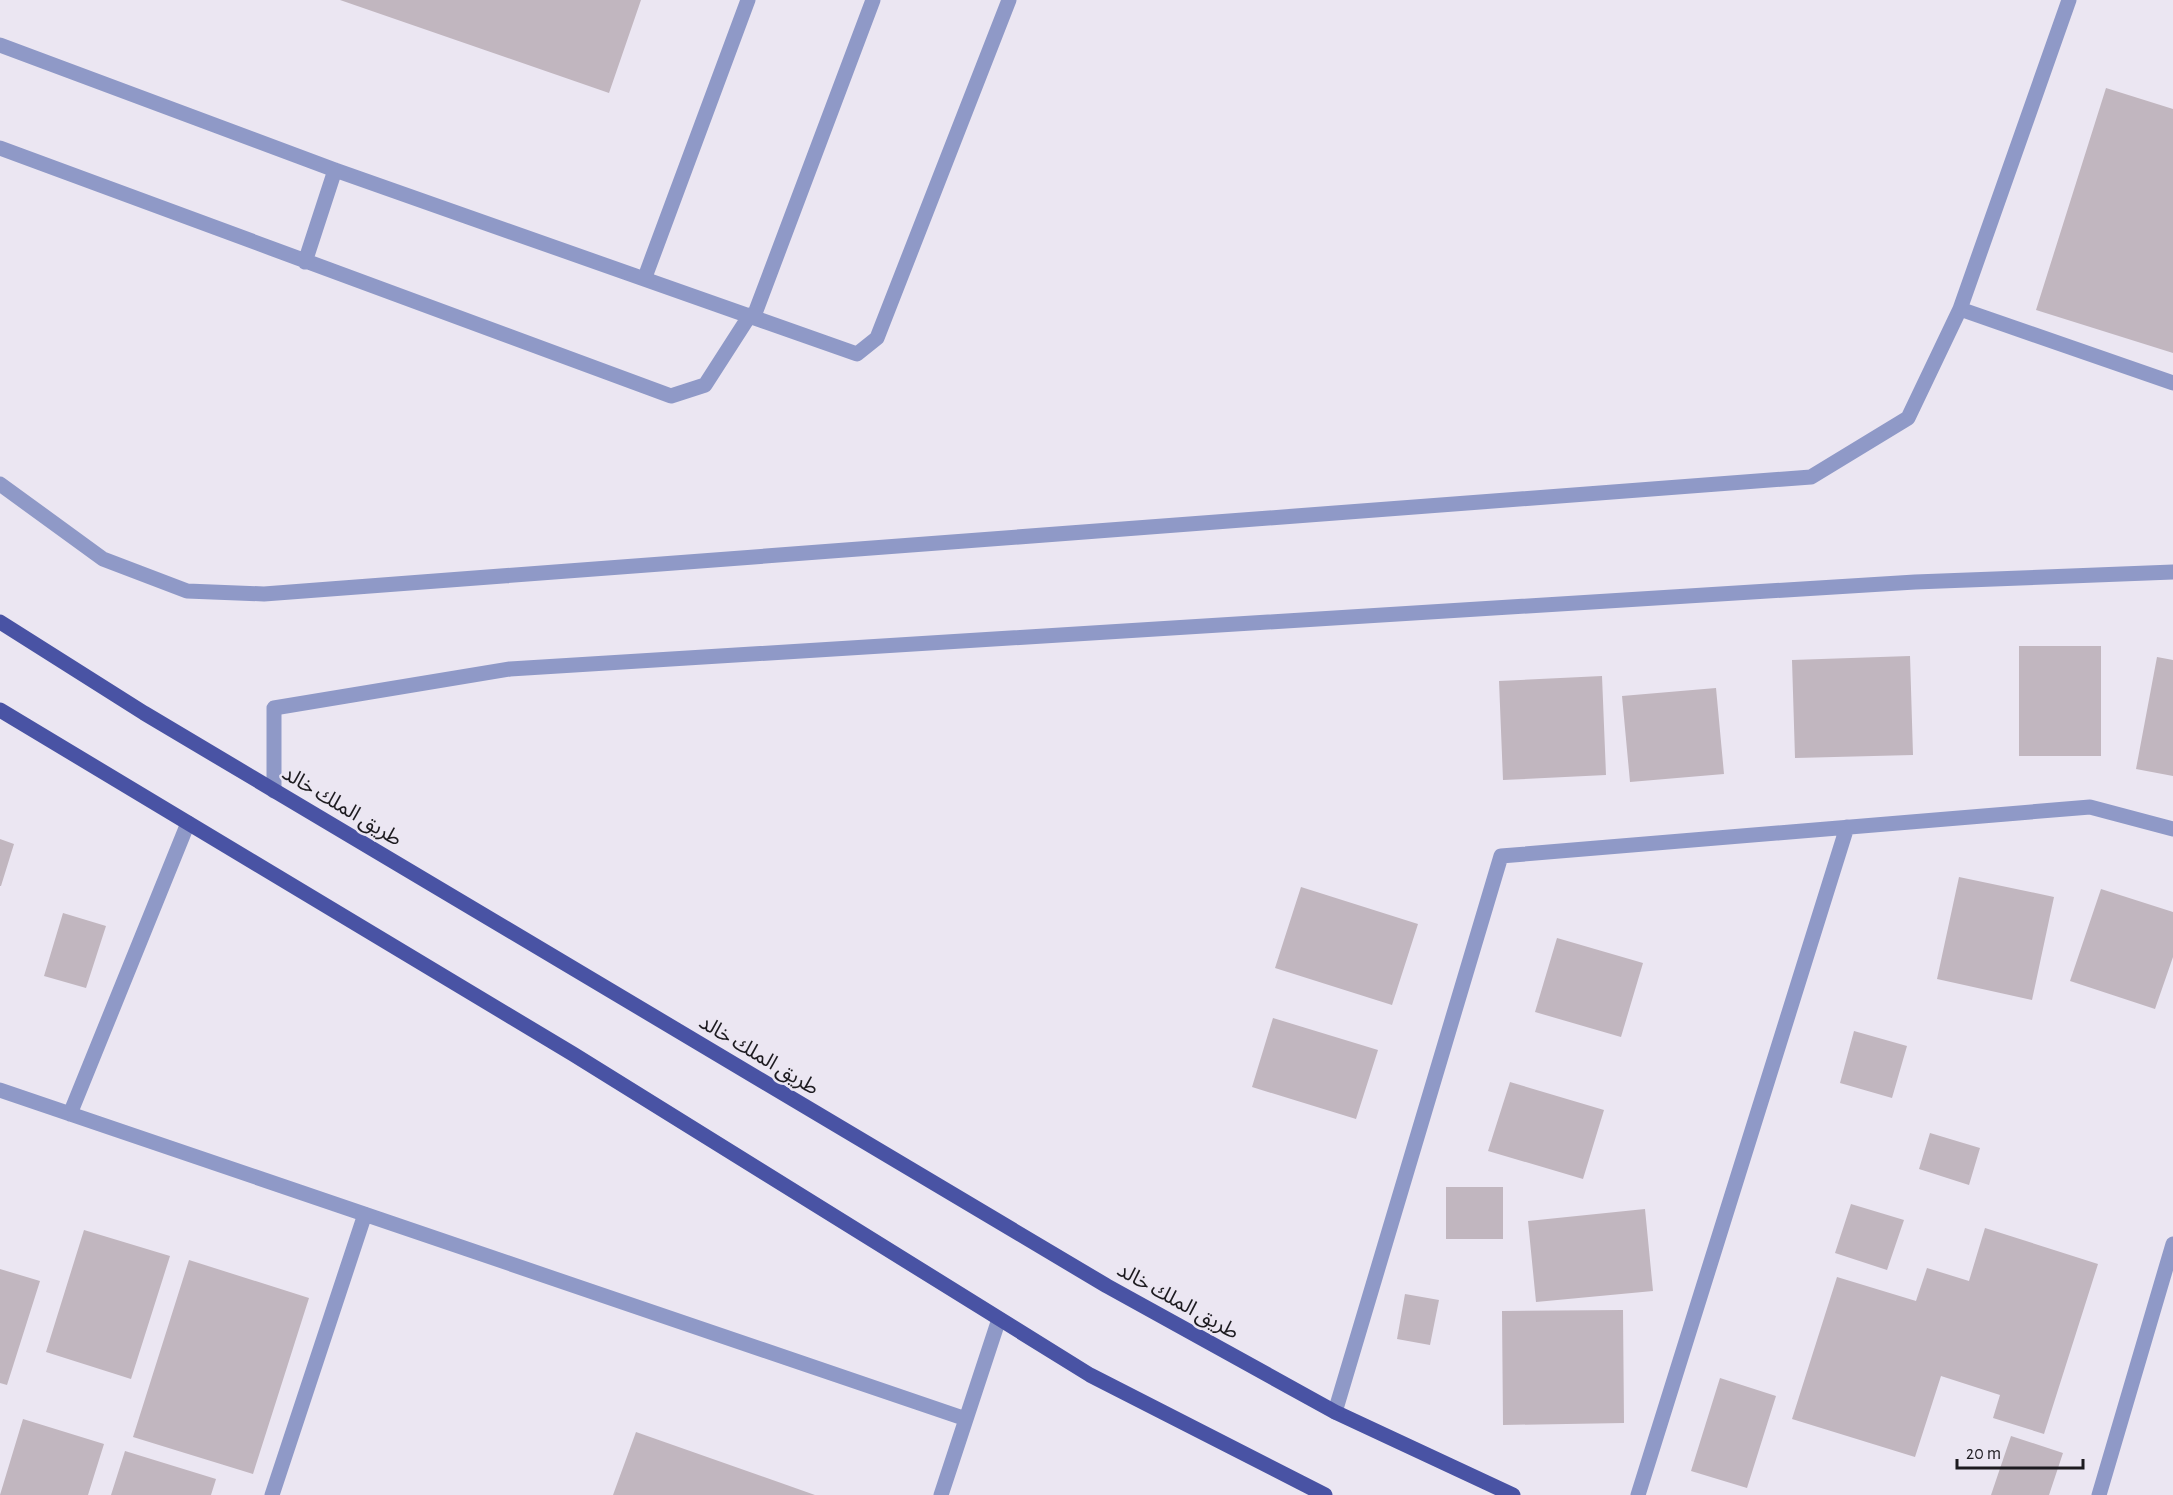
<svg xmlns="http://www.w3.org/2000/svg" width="2173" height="1495" viewBox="0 0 2173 1495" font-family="'Alegreya Sans','Noto Sans Arabic',sans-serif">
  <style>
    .building { fill: #c1b6bf }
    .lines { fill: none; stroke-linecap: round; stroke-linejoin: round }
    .minor { stroke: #8f99c7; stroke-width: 15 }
    .major { stroke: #4953a4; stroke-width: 15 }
    .labels { text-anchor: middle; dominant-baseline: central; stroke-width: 5; stroke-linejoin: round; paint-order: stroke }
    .street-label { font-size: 21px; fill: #1d1b20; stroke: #ebe6f2 }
  </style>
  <rect width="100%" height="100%" fill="#ebe6f2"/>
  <path class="building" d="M340,0H641L609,93Z
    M2106,88L2173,109V353L2036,310Z
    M2019,646H2101V756H2019Z
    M1910,656L1913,755L1795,758L1792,660Z
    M2157,657L2173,660V776L2136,769Z
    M1602,676L1606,775L1503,780L1499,681Z
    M1716,688L1724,774L1630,782L1622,696Z
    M0,839L14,844L1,886H0Z
    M1959,877L2054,897L2032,1000L1937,979Z
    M1301,887L1418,924L1392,1005L1275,968Z
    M2101,889L2173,912V957L2155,1009L2070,981Z
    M63,913L106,926L86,988L44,976Z
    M1557,938L1643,963L1621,1037L1535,1012Z
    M1273,1018L1378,1050L1356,1119L1252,1087Z
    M1854,1031L1907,1046L1892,1098L1840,1083Z
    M1510,1082L1604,1110L1583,1179L1488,1151Z
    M1930,1133L1980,1148L1969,1185L1919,1169Z
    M1446,1187H1503V1239H1446Z
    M1851,1204L1904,1220L1887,1270L1835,1253Z
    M1645,1209L1653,1291L1536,1302L1528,1221Z
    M1985,1228L2098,1264L2044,1434L1993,1418L2000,1395L1941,1376L1915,1457L1792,1419L1837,1277L1916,1301L1927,1268L1969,1281Z
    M84,1230L170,1256L131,1379L46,1352Z
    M189,1260L309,1298L253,1474L133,1437Z
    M0,1269L40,1281L7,1385L0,1383Z
    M1405,1294L1439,1300L1430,1345L1397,1339Z
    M1623,1310L1624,1423L1503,1425L1502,1311Z
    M1720,1378L1776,1396L1747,1488L1691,1471Z
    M23,1419L104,1444L88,1495H0Z
    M636,1432L815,1495H613Z
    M2011,1436L2063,1453L2049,1495H1991Z
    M125,1451L216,1479L211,1495H111Z"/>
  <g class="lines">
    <path class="minor" d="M0,45L335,170L857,354L877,338L1009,0
      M0,148L671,396L705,385L750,315
      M305,262L335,170
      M645,277L748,0
      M1960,309L2173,383
      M754,316L873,0
      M0,484L103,559L187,591L264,594L1811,477L1908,418L1960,309L2069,0
      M274,791V708L510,669L1915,582L2173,572
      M0,1090L966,1419
      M70,1114L188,823
      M1335,1412L1501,856L2090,807L2173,829
      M272,1495L365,1214
      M941,1495L999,1319
      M1638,1495L1847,827
      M2099,1495L2173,1244"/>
    <path class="major" d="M0,622L144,713L1107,1286L1335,1412L1513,1495
      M0,710L573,1054L1090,1375L1325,1495"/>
  </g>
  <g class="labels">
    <g class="street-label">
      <text transform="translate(342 806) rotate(31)">طريق الملك خالد</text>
      <text transform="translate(759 1055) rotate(31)">طريق الملك خالد</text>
      <text transform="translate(1178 1301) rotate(29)">طريق الملك خالد</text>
    </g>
  </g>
  <path d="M1957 1459v9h126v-9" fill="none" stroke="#1d1b20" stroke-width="3"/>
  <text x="1966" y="1459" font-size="18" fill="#1d1b20" stroke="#ebe6f2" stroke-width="4.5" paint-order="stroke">20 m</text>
</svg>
